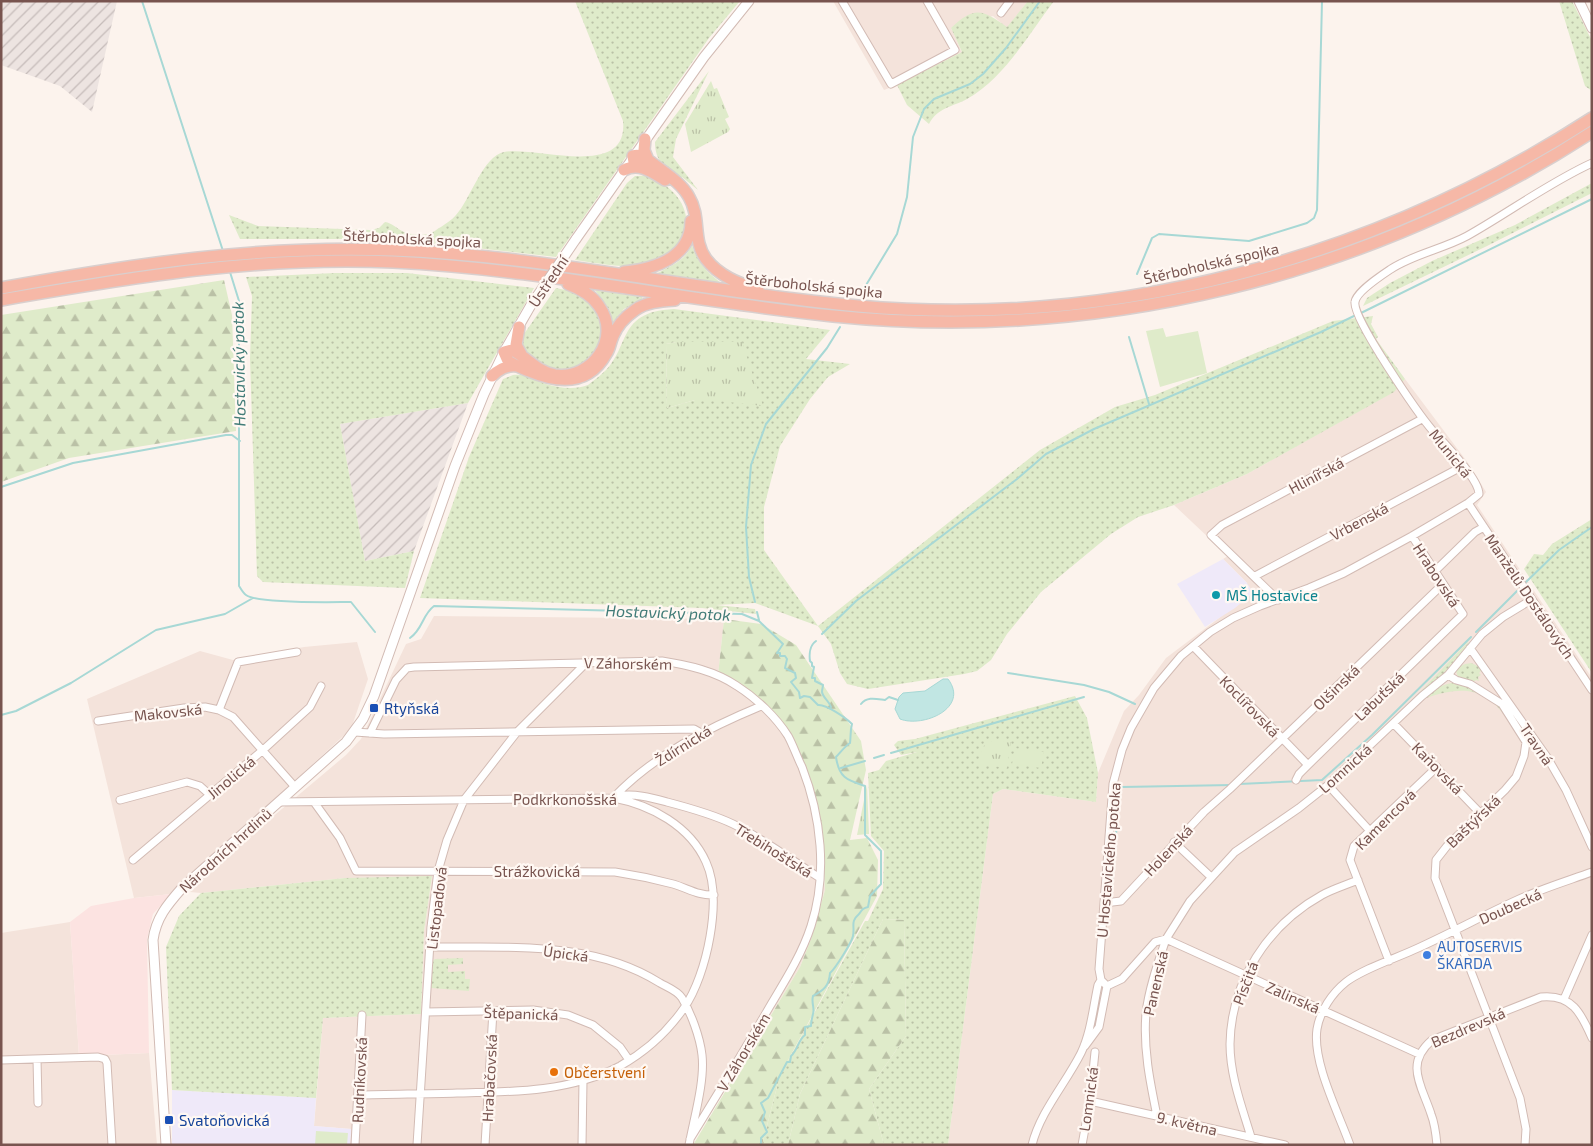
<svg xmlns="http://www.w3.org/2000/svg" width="1593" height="1146" viewBox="0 0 1593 1146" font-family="'Exo 2',sans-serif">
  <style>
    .residential { fill: #f4e3db }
    .commercial { fill: #fce3e1 }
    .industrial { fill: url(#industrial-furrows) }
    .education { fill: #efe9f9 }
    .grass { fill: url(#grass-dots); fill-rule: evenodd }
    .forest { fill: url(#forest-firs) }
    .park { fill: url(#park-tufts) }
    .pitch { fill: #dfebca }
    .water { fill: #c1e6e3; stroke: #a7d8d5 }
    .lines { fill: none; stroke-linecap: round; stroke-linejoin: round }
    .stream { stroke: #a7d8d5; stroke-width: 2 }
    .minor-casing { stroke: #d2bbb4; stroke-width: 9 }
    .tertiary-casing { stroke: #d2bbb4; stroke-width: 11 }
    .trunk-casing { stroke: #d9cfce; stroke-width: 14 }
    .minor { stroke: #fff; stroke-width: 7 }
    .tertiary { stroke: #fff; stroke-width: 9 }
    .trunk { stroke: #f6b8a7; stroke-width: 11 }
    .tertiary-bridge-casing { stroke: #d2bbb4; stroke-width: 11; stroke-linecap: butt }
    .tertiary-bridge { stroke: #fff; stroke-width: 9 }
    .culture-dot { fill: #0f9aa8; stroke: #fff8f3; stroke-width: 2 }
    .transit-dot { fill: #1a4fb4; stroke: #fff8f3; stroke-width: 2 }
    .shop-dot { fill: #3f7fe0; stroke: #fff8f3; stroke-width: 2 }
    .food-dot { fill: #e8710a; stroke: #fff8f3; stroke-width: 2 }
    .labels { text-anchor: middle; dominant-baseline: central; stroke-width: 4.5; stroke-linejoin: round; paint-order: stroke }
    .street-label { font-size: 15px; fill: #78544f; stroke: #fff8f3 }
    .culture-label { font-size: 15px; fill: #0d838f; stroke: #fff8f3; text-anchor: start }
    .transit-label { font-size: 15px; fill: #164399; stroke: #fff8f3; text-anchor: start }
    .shop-label { font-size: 15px; fill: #366cbe; stroke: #fff8f3; text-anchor: start }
    .food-label { font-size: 15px; fill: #c56008; stroke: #fff8f3; text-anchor: start }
    .water-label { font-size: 16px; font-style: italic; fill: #427c78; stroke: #fff8f3 }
  </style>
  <defs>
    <pattern id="industrial-furrows" width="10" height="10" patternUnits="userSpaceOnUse" patternTransform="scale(1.25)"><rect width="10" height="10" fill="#ede4e1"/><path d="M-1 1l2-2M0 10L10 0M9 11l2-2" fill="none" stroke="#c5bbb9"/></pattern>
    <pattern id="grass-dots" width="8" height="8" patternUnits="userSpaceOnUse" patternTransform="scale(1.25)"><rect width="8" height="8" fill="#dfebca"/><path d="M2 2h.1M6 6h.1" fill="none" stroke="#bac1a6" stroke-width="1.8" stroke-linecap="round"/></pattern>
    <pattern id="forest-firs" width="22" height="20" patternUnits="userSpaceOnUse" patternTransform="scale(1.25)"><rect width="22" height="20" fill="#dfebca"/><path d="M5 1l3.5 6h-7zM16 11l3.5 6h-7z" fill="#bac1a6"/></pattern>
    <pattern id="park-tufts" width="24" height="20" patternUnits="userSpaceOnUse" patternTransform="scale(1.25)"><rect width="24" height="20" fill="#dfebca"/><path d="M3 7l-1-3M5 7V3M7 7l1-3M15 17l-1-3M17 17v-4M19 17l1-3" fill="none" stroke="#bac1a6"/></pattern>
  </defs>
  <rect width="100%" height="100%" fill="#fcf3ed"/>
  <path class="residential" d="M833,1H1028L1007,28L993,16L951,28L962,52L897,85L884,90Z
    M1405,379L1468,463L1486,492L1477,505L1592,678V1145H948L993,794L1003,789L1096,802L1098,773L1124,711L1139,695L1166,658L1219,618L1247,583L1223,559L1228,556L1174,505L1247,474L1393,392Z
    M434,616L724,619L718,675L763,704L794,743L812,786L822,838L825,890L811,939L800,967L694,1141L693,1145H350L351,1129L314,1126L323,1018L421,1014L424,931L432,877L345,878L201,893L190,892L220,861L346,755L361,739L406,644L421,639Z
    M357,642L368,679L351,729L171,894L134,898L87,699L200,651L233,660L304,647Z
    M70,922L79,1056L149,1053L157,1145H1V933Z"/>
  <path class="commercial" d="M171,894L153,914L147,939L149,1053L79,1056L70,922L91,906L134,898Z"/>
  <path class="industrial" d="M1,1H117L92,112L60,86L1,65Z
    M468,403L414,551L365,561L340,424Z"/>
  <path class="education" d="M1223,559L1247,583L1253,593L1235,608L1205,627L1177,584Z
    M172,1090L316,1098L314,1126L351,1129L350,1145H172Z"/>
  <path class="grass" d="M575,1H740L709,38L556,257L440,244L368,239H240L229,215L258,226L370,230L379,228L385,222C392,223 396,228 402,231C407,234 422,236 428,234C433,233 437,229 441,227C446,223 452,220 456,215C470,200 483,156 504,152C536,146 629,180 623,121Z
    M1028,1H1054C1028,35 1005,77 967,99C952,107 937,108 929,124L907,105L897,85L962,52L951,28C975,5 983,10 1007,27Z
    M1559,1H1572L1592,41V91L1585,86Z
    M709,71L676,139L673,157L698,190L682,177L679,179C665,167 655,162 655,142Z
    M635,176C639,176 646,175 649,177C678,187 698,217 679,245C675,252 661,259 654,262C634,271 596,263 575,260L627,183Z
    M1592,183V193L1487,246L1363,306L1367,298L1390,283L1432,261L1515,225Z
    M692,245C697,262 708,274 723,284L656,274C670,266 684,262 692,245Z
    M350,253L430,257L547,269L545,273L238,260L237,257Z
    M216,259L217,262L182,266L1,295V292Z
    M335,273H407L534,288L468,403L340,424L365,561L414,551L405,588L263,582L257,576L250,359L252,296L246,277Z
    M556,288L579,293L598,311L604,333L596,354L571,371L546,369L526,352L522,345L524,334Z
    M595,290L642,297V299L624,309L613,322L609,309Z
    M674,309L830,330L806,359L850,364L828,377L810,399L780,446L764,507V550L818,626L1040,450L1115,407L1155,395L1333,321L1373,316L1371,324L1378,337L1376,339L1405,379L1394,392L1247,474L1174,505L1138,517L1111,534L1041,592L1007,634L991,660L977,671L964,674L868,689L847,684L840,673L831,644L818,626L755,603L716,605L755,609L756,614L702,608L420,598L469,457L503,379C506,378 510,376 513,375C524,373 536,380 546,384C558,388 576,390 588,385C591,383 594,380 597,378C634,351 612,312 674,309ZM676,342L742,343L711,400H695L667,408L666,344Z
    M1592,519V673L1524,569L1534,554L1543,555L1552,544Z
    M1468,642L1469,644L1444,673L1423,695L1420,692Z
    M1471,663L1478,666L1482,670L1479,673L1481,675L1478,677L1479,681L1476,680L1472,683L1458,677L1456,671C1459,665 1464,664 1471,663Z
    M1452,683L1471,688L1496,704L1503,710L1505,716C1483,685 1458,687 1426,698C1433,689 1441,685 1452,683Z
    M1075,696L1087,718L1098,773L1096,802L1003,789L993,794L948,1145H884L869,1089L906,1036L904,920L883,919L800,1094L788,1145H762L780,1075L865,921H868L883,889L884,851L871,836L868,773L879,770L886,761L917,752L901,755L894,745L898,741L915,739Z
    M432,876L424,931L421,1014L323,1018L316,1098L172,1090L166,947L179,916L201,893L345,878Z
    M463,958V964L448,965V972L465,971V979H470L469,991L431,988L433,961L435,959Z"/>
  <path class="forest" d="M224,280L232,315L236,431L69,458L1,482V315Z
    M724,619L761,624L796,645L861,741L866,770L850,840L867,838L878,860L877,896L780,1075L762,1145H693L800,967L811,939L825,890L822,838L812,786L794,743L763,704L718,675Z
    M883,919L904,920L906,1036L869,1089L884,1145H788L800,1094Z"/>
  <path class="park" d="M711,81L714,89L717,88L729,117L725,119L730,129L728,132L691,152L685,124Z
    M676,342H742L763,406L711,400H695L667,408L666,344Z
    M994,740L1011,742L1007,768L979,764L982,747Z
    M867,785L869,834L857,835Z"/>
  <path class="pitch" d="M1163,328L1166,337L1198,331L1207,373L1160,387L1146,331Z
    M1015,748L1044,752L1041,768L1012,764Z
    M316,1131L348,1133L347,1145H315Z"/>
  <path class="water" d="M943,679H948C970,708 923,728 900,719L895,709L899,697L903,693L925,691Z"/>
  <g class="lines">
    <path class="stream" d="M142,1L223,251
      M230,272L239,301V586C241,589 243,593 246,595C258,604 332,602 351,602L375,632
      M1137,274L1152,238L1159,234L1249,241L1307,223L1314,218L1317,210L1322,1
      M860,295L897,234L907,197L913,137L924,109L934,99L970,84L983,74L1006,48L1040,1
      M1361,313L1592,199
      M1129,337L1149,404
      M1,487L73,463L226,435H232L240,441
      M1526,582L1559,550L1592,527
      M755,602L749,577L746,527L751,465L766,424L827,348L840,327
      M757,612L759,620
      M1476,632L1517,591
      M822,634L856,601L1017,479L1046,454L1094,429L1321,332L1356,315
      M410,638C423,629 422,615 434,606L742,614L759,621L783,644L777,653H780V656H785L787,659L785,668L795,673L796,678L791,682L799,692L800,698L804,696L810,697L818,705C826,704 846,718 852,724C850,731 851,736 850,743C844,747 841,752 836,757C839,778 847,780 865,786V835L881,851V884L870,896L868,907C863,908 862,910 859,914C850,922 855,925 853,936C852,942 835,969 830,973C829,986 824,990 813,996C811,1003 815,1008 813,1014C812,1018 811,1022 811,1026L805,1027V1035C798,1040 798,1050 791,1056L790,1062H787L768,1098L761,1103L765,1112L762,1121L767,1132L761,1138V1145
      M816,641C810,645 809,654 810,661L812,663V666L814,667L812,678H815V681L823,685C823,687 822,689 822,692C823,698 829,701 831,707
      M1008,673L1084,685L1109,692L1135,704
      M861,704C867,696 877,699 885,700L889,697L898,700
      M1,715L16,711L71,683L156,630L225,614L253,598
      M891,753L1084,697
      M874,758L884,755
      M841,768L865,761
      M1239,784L1322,780L1372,735L1471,637
      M1111,893L1117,823L1118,792L1122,787L1232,785"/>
    <g class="minor-casing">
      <path id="minor" d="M842,1L891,84L955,50L927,1
        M1001,13L1010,1
        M1468,503L1592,690
        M1435,571L1475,532L1484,527
        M1255,576L1463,466
        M1278,600L1211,535L1222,525L1422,419
        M1193,646L1308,765
        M1470,648L1547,757L1566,790L1592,847
        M1448,675L1456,680L1470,684L1502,704L1526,742L1524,756L1516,777L1505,790L1447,846L1436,860L1435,878L1520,1098L1526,1129L1525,1145
        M219,710L238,662L297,652
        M98,721L184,708L205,707L219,710L233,717L295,787
        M1394,724L1481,814
        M355,732L384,734L694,729L701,733
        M370,733L396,680L407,668L414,667L662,661C688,665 715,671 737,686C756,698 776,717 788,736C793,745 797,757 802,767C821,816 828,874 811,926C802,954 785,981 770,1006C744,1051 717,1095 690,1139
        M1296,780L1299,774L1308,765L1463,614L1412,536
        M1328,785L1370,831
        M619,796C634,793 652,798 667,802C690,808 712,814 733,824C764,839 791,860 820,878
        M614,797C654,755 708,728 761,706
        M120,800L187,782L200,786L210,795
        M279,802L614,798C651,805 690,826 706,862C723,899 707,975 684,1008C668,1031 645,1052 620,1066C570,1092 512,1092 457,1093C424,1094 391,1094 358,1095
        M314,802L340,838L356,871L615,872C635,875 654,879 673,884C687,888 699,896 714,895
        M1174,842L1211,877
        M133,860L263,750L310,707L321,686
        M1104,903L1121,901L1204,812L1230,789L1443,584
        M431,947C508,948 592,940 660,983C667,987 678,991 682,998C691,1013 700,1037 702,1055C705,1081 694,1118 689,1145
        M1389,961L1350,860L1354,846L1437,767
        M1107,986L1101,980L1099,969L1113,784L1122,750L1131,728L1154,688L1181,656L1210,632L1233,618L1260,606L1309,588L1344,573L1412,536L1468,503L1479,494C1479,479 1444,443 1433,431C1419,415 1352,318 1355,302C1356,292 1382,275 1391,269C1414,254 1443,249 1467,236C1508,213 1550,182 1592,163
        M1107,986L1122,979L1155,942L1166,939L1190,901L1235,852L1299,808L1328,785L1422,696L1448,675L1482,634L1503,617L1531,600
        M1564,999L1592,935
        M426,1012L533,1010L568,1015L593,1025L620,1047L629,1060
        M1085,1046L1099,1027L1107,986
        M37,1059L38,1103
        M1,1060L98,1057L105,1059L107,1063L112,1145
        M1090,1101L1285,1145
        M1157,1116C1150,1082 1143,1048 1146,1013C1149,988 1158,963 1166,939L1419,1054
        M1251,1137C1242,1107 1230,1076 1230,1044C1231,981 1268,925 1322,895C1333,889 1346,885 1358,880
        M355,1145L362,1015
        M417,1145L431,927L438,871L447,840L464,800L517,732L586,663
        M485,1145L493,1011
        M582,1145L583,1081
        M1032,1145C1040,1112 1066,1083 1081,1053C1091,1032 1093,1008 1098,985L1101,980
        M1082,1145L1090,1101L1095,1052
        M1350,1145C1339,1114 1312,1062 1317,1029C1320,1011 1332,993 1346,982C1364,968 1397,958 1418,948C1451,933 1484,915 1517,900C1541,889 1567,881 1592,872
        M1437,1145C1436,1134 1435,1124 1431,1114C1422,1086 1404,1064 1432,1040L1541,997C1572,994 1581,1013 1592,1038"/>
    </g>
    <g class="tertiary-casing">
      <path id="tertiary" d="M1579,1L1592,28
        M576,239L704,57L749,1
        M166,1145L153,940C156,918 167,905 182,888L346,742L363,719L374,696L455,466L484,394L504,352L531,305"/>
    </g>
    <g class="trunk-casing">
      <path id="trunk" d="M645,139L644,150L648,160
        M642,167L634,162L633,156C642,153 649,161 656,166C668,175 682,184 689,197C701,217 692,240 706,259C719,276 738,283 758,290
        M624,170C639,162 652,172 665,180
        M624,272C654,269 691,258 691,221
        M568,284C581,289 592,295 599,306C622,338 592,380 555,375C537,372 527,357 512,350L504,352L508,361C514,365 522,368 529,371C558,383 588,386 606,354C610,349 610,342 613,336C617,326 625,317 635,310C646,302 661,301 675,300
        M1,288C134,264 257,245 393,250C549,256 702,292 858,306C1116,329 1375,258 1592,118
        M1,300C133,277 258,256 393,262C540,269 686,301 833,316C1098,343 1368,277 1592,132
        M519,327L516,345L522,356
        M492,376C499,369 506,365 517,366"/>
    </g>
    <use href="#minor" class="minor"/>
    <use href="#tertiary" class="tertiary"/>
    <use href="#trunk" class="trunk"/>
    <g class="tertiary-bridge-casing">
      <path id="tertiary-bridge" d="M531,305L576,239"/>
    </g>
    <use href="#tertiary-bridge" class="tertiary-bridge"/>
  </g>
  <circle class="culture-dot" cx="1216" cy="595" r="5"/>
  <g class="transit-dot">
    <rect x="369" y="703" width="10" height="10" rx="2.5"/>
    <rect x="164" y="1115" width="10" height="10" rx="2.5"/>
  </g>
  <circle class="shop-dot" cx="1427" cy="955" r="5"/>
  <circle class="food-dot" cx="554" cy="1072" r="5"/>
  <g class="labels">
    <g class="street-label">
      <text transform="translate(412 238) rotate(3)">Štěrboholská spojka</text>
      <text transform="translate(1211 263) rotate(-13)">Štěrboholská spojka</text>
      <text transform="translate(548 281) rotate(-56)">Ústřední</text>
      <text transform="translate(814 285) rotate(6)">Štěrboholská spojka</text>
      <text transform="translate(1451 453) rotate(51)">Munická</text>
      <text transform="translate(1316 475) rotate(-28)">Hlinířská</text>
      <text transform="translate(1359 521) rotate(-28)">Vrbenská</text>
      <text transform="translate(1437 575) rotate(57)">Hrabovská</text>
      <text transform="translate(1530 596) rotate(56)">Manželů Dostálových</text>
      <text transform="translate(628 663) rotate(1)">V Záhorském</text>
      <text transform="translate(1336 687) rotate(-44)">Olšinská</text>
      <text transform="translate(1379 696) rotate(-44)">Labuťská</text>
      <text transform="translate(1250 706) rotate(46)">Koclířovská</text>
      <text transform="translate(168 712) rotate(-6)">Makovská</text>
      <text transform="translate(1537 744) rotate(56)">Travná</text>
      <text transform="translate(683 745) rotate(-32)">Ždírnická</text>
      <text transform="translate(1345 768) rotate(-42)">Lomnická</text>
      <text transform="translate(1438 768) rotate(46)">Kaňovská</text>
      <text transform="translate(231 777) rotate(-40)">Jinolická</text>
      <text x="565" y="799">Podkrkonošská</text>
      <text transform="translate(1385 819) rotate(-45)">Kamencová</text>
      <text transform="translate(1473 821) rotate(-44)">Baštýřská</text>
      <text transform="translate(225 850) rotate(-42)">Národních hrdinů</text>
      <text transform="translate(774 850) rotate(32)">Třebihošťská</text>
      <text transform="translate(1168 850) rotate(-47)">Holenská</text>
      <text transform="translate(1108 860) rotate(-85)">U Hostavického potoka</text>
      <text x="537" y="871">Strážkovická</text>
      <text transform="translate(1510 906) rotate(-24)">Doubecká</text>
      <text transform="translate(436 908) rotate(-83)">Listopadová</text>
      <text transform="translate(566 953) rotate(8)">Úpická</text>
      <text transform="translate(1155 983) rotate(-77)">Panenská</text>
      <text transform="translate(1245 983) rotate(-69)">Písčitá</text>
      <text transform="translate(1293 997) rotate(24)">Zalinská</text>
      <text transform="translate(521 1013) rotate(2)">Štěpanická</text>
      <text transform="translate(1468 1027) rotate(-23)">Bezdrevská</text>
      <text transform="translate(743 1052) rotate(-59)">V Záhorském</text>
      <text transform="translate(489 1078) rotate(-87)">Hrabačovská</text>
      <text transform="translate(359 1080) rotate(-87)">Rudníkovská</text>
      <text transform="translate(1088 1099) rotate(-82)">Lomnická</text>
      <text transform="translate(1187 1123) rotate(13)">9. května</text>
    </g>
    <g class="culture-label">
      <text x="1226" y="595">MŠ Hostavice</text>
    </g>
    <g class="transit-label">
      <text x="384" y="708">Rtyňská</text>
      <text x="179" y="1120">Svatoňovická</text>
    </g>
    <g class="shop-label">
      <text x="1437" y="946">AUTOSERVIS<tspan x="1437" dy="17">ŠKARDA</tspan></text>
    </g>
    <g class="food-label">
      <text x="564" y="1072">Občerstvení</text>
    </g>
    <g class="water-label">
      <text transform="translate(238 364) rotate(-91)">Hostavický potok</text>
      <text transform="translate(668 612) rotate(2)">Hostavický potok</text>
    </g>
  </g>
  <rect width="1593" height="1146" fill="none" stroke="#78544f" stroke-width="5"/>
</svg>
